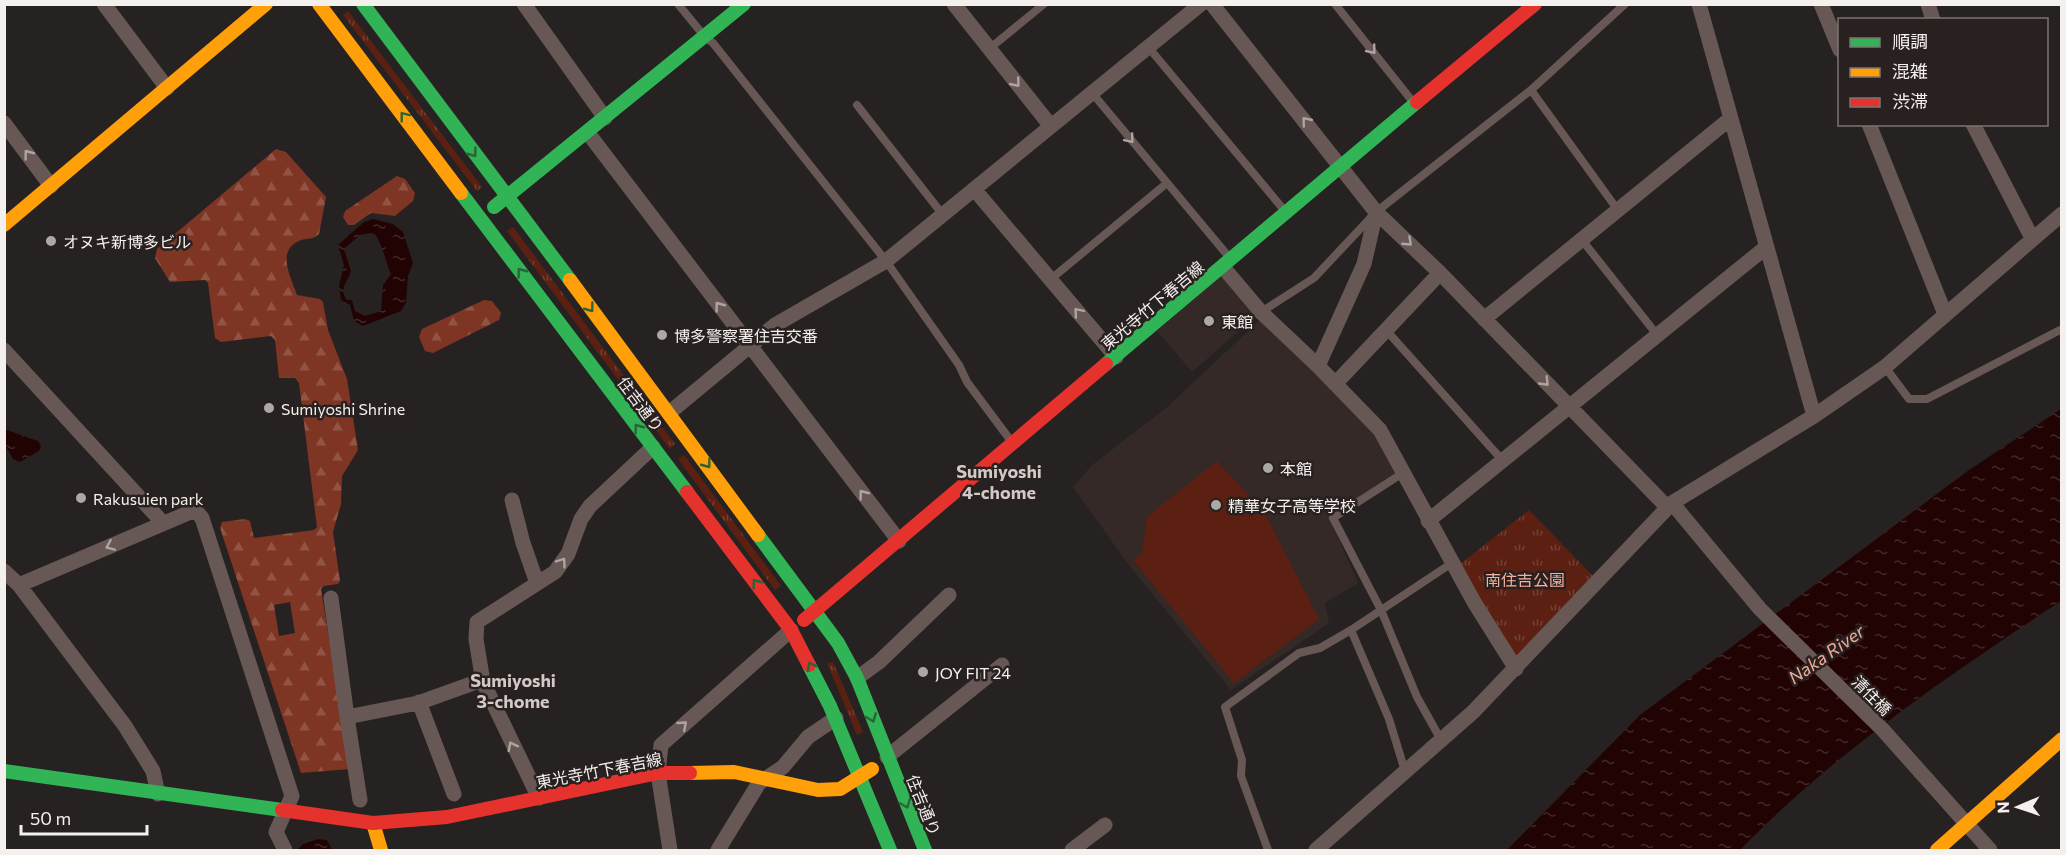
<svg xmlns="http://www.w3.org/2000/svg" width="2066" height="855" viewBox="0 0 2066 855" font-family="Commissioner,'Noto Sans JP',sans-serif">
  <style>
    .built { fill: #352927 }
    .grass { fill: url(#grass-tufts) }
    .forest { fill: url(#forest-firs); fill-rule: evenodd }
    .pitch { fill: #5b2012 }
    .water { fill: url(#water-ripples); fill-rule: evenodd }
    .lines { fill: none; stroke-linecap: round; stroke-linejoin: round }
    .lane { stroke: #685855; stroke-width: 8 }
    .street { stroke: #685855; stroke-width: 15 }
    .fast { stroke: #30b455; stroke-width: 14 }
    .slow { stroke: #ff9f0a; stroke-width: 14 }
    .jam { stroke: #e5322d; stroke-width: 14 }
    .oneway { stroke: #aea4a2 }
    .oneway2 { stroke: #2c6338 }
    .poi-dot { fill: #aca8a7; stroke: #282120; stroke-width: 2 }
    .labels { text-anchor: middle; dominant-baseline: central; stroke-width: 5; stroke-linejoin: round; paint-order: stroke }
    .poi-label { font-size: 16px; fill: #f4f0ee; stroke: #282120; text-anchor: start }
    .street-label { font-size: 16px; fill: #f4f0ee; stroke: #282120 }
    .park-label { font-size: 16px; fill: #f7ae9c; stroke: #282120 }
    .neighbourhood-label { font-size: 18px; font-weight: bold; fill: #d3cac7; stroke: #282120 }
    .water-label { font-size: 18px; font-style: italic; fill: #f2aa98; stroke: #282120 }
  </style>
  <defs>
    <pattern id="grass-tufts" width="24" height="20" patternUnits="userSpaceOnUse" patternTransform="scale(1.5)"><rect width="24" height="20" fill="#5b2012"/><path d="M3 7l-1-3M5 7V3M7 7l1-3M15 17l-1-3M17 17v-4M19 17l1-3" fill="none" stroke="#734135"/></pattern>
    <pattern id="forest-firs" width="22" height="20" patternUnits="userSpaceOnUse" patternTransform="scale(1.5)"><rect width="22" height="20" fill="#7e3524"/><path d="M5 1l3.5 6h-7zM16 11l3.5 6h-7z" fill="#915344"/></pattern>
    <pattern id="water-ripples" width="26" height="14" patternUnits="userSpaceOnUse" patternTransform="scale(1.5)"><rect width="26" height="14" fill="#220303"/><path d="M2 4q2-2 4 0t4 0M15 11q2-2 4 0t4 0" fill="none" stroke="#432828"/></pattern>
  </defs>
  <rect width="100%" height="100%" fill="#262222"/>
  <path class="built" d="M1221,275L1256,316L1192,372L1157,331Z
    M1260,320L1306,361L1375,433L1395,474L1329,517L1358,583L1325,603L1329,623L1231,690L1128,564L1073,487L1091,466L1167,407Z"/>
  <path class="grass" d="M348,11L482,187L477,191L343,15Z
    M513,227L675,444L670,449L507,231Z
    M684,455L781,586L775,590L678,459Z
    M1529,510L1595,578L1517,663L1459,565Z
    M833,662L863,732L857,735L827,663Z"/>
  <path class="forest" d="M276,149L286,152L326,197L319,234C313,240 308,238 301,240C275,250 291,277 297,295L320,299L323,302L328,330L347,379L358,450L342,476L341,504L333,532L340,581L338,584L324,586L321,589L350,769L301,773L220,528L222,522L245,519L250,521L254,538L314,530L317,527L299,383L295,378H279L275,340L271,336L221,342L215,338L208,283L205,280L170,282L155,258L157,249ZM290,602L295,633L279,636L274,605Z
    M397,176L405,179L415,193L413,201L395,216L371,213L354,225H348L343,217L345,211Z
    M484,300L492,301L501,313L499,320L433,353L425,351L419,337L422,329Z"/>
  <path class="pitch" d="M1217,461L1264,512L1319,619L1234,683L1133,560L1142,554L1147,517Z"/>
  <path class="water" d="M373,219L393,224L403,232L413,263L408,276L406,303L401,311L363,326L354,321L350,305L341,300L339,286L344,265L338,245L364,222ZM370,233L375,234C383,246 385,261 391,274L383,285L381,311L365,316L355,311L352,300H347C338,289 348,282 351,271L344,249L360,235Z
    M2061,409V601C1949,675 1834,753 1740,850H1507L1640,715L1969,470Z
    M4,429L38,441L41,446L39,451L20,462L13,459L5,445Z
    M318,839L327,840L332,850H297L303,844Z"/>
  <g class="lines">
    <path class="lane" d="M678,4L705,37L713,43L886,261L959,365L967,382L1011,441
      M1335,4L1413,102
      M1149,48L1284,210
      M989,49L1044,4
      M1531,90L1617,209
      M1093,94L1229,257
      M857,105L943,215
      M1582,240L1658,336
      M1051,279L1167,183
      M1261,312L1314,278L1376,212L1531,90L1625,4
      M1386,330L1503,461
      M1885,367L1909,399H1927L2062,329
      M1403,473L1333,518L1381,610L1417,697L1441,740
      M1351,630L1389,719L1405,771
      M1268,850L1241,776L1242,760L1225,707L1299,653L1320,648L1351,630L1452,563"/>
    <path class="street" d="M104,4L167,88
      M524,4L605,118
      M954,4L1050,125
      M1212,4L1376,212L1440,273L1667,507
      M1699,4L1814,416
      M1821,4L1840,50
      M1928,4L1933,20
      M4,123L51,186
      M1869,124L1945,314
      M1973,124L2032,238
      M588,133L899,541
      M974,189L1116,357
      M1223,267L1261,312L1318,366L1380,430L1474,602L1516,669
      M1484,319L1731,118
      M4,350L163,523
      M1318,366L1364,264L1376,212
      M1335,384L1440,273
      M669,413L775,325L886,261L1201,4
      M512,500L523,543L537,583
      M1672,503L1760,609L1883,730L1990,850
      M1428,521L1765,248
      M4,571L19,585L125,726L153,771L158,794
      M19,585L195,510L202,518L292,796L276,832L285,850
      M331,598L347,717
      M857,678L879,662L949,595
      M419,702L454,794
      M887,757L1002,665
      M539,798L483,682L476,639L477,622L555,572L568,554L581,519L590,506L653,447
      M360,800L347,717L418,703L482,680
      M670,850L658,773L661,745L791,630
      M718,850L759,783L783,767L808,737L836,718
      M1072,850L1105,825
      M1316,850L1473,712L1672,503L1814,416L1885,367L2062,214"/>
    <path class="fast" d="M363,4L570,280
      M461,193L687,492
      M494,207L744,4
      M1106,364L1417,102
      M758,535L838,643L857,678L925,850
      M809,665L830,706L890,850
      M4,771L282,810"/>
    <path class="slow" d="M319,4L461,193
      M4,225L266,4
      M570,280L758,535
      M690,773L734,772L818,790L840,789L872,769
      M373,823L381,850
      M1937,850L2062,739"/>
    <path class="jam" d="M1417,102L1535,4
      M687,492L791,630L809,665
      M804,620L1106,364
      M282,810L373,823L447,817L658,773H690"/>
  </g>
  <defs><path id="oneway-chevron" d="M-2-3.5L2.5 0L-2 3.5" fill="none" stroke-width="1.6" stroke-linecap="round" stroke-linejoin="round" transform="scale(1.5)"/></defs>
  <g class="oneway">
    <use href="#oneway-chevron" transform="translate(1372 50) rotate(51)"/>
    <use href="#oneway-chevron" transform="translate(1016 83) rotate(51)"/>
    <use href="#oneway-chevron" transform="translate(1306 121) rotate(-129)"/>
    <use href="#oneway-chevron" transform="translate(1130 139) rotate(50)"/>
    <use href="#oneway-chevron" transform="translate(28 154) rotate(-127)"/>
    <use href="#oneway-chevron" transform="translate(1408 242) rotate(43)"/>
    <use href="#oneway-chevron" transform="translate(719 306) rotate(-127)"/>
    <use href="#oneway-chevron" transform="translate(1078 312) rotate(-130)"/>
    <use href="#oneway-chevron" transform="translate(1545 382) rotate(46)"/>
    <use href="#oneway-chevron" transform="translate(863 494) rotate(-127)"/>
    <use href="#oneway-chevron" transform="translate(110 546) rotate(157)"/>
    <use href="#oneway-chevron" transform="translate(562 562) rotate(-54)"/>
    <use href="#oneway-chevron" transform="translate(683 725) rotate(-41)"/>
    <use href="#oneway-chevron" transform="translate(512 746) rotate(-117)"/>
  </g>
  <g class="oneway2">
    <use href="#oneway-chevron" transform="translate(404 116) rotate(-128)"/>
    <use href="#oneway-chevron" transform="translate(473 153) rotate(53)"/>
    <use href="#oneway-chevron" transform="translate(521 272) rotate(-127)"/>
    <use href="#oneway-chevron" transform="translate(590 308) rotate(53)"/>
    <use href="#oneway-chevron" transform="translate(638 428) rotate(-127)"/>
    <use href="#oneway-chevron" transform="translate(707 464) rotate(53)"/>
    <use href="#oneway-chevron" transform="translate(756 583) rotate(-127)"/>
    <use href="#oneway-chevron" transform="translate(811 666) rotate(-117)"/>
    <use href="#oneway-chevron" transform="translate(872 718) rotate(69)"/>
    <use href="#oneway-chevron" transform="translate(906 804) rotate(68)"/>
  </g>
  <g class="poi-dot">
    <circle cx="51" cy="241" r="6"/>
    <circle cx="1209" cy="321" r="6"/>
    <circle cx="662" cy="335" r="6"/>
    <circle cx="269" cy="408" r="6"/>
    <circle cx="1268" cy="468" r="6"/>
    <circle cx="81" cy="498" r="6"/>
    <circle cx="1216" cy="505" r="6"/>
    <circle cx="923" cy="672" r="6"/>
  </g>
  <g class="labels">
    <g class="poi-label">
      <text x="63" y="241">オヌキ新博多ビル</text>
      <text x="1221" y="321">東館</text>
      <text x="674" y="335">博多警察署住吉交番</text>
      <text x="281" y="408">Sumiyoshi Shrine</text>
      <text x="1280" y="468">本館</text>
      <text x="93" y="498">Rakusuien park</text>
      <text x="1228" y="505">精華女子高等学校</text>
      <text x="935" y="672">JOY FIT 24</text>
    </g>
    <g class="street-label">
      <text transform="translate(1152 305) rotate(-40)">東光寺竹下春吉線</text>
      <text transform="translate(641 404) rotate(53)">住吉通り</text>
      <text transform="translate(1872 695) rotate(45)">清住橋</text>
      <text transform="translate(599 770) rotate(-11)">東光寺竹下春吉線</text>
      <text transform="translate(924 805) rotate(68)">住吉通り</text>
    </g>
    <g class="park-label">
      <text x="1525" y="579">南住吉公園</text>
    </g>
    <g class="neighbourhood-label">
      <text x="999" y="471">Sumiyoshi<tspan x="999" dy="21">4-chome</tspan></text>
      <text x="513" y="680">Sumiyoshi<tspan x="513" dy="21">3-chome</tspan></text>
    </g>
    <g class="water-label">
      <text transform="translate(1826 654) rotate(-35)">Naka River</text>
    </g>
  </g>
  <rect width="2066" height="855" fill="none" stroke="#f4f0ee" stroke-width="12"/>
  <rect x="1838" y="18" width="210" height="108" fill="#282120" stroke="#7a7472" stroke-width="1.5"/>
  <rect x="1850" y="38" width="30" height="9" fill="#30b455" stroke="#7a7472" stroke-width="1.5"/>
  <text x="1892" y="48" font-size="18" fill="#f4f0ee">順調</text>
  <rect x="1850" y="68" width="30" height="9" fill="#ff9f0a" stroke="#7a7472" stroke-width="1.5"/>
  <text x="1892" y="78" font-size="18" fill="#f4f0ee">混雑</text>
  <rect x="1850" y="98" width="30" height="9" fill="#e5322d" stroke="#7a7472" stroke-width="1.5"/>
  <text x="1892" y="108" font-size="18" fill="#f4f0ee">渋滞</text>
  <g transform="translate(2018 807) rotate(268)" stroke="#282120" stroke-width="4.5" paint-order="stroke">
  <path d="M0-4.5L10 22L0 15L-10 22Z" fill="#f4f0ee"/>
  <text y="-9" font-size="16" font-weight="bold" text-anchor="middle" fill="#f4f0ee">N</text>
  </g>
  <path d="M21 825v9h126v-9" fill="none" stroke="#f4f0ee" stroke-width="3"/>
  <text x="30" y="825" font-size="18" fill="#f4f0ee" stroke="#282120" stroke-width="4.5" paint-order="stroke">50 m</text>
</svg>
